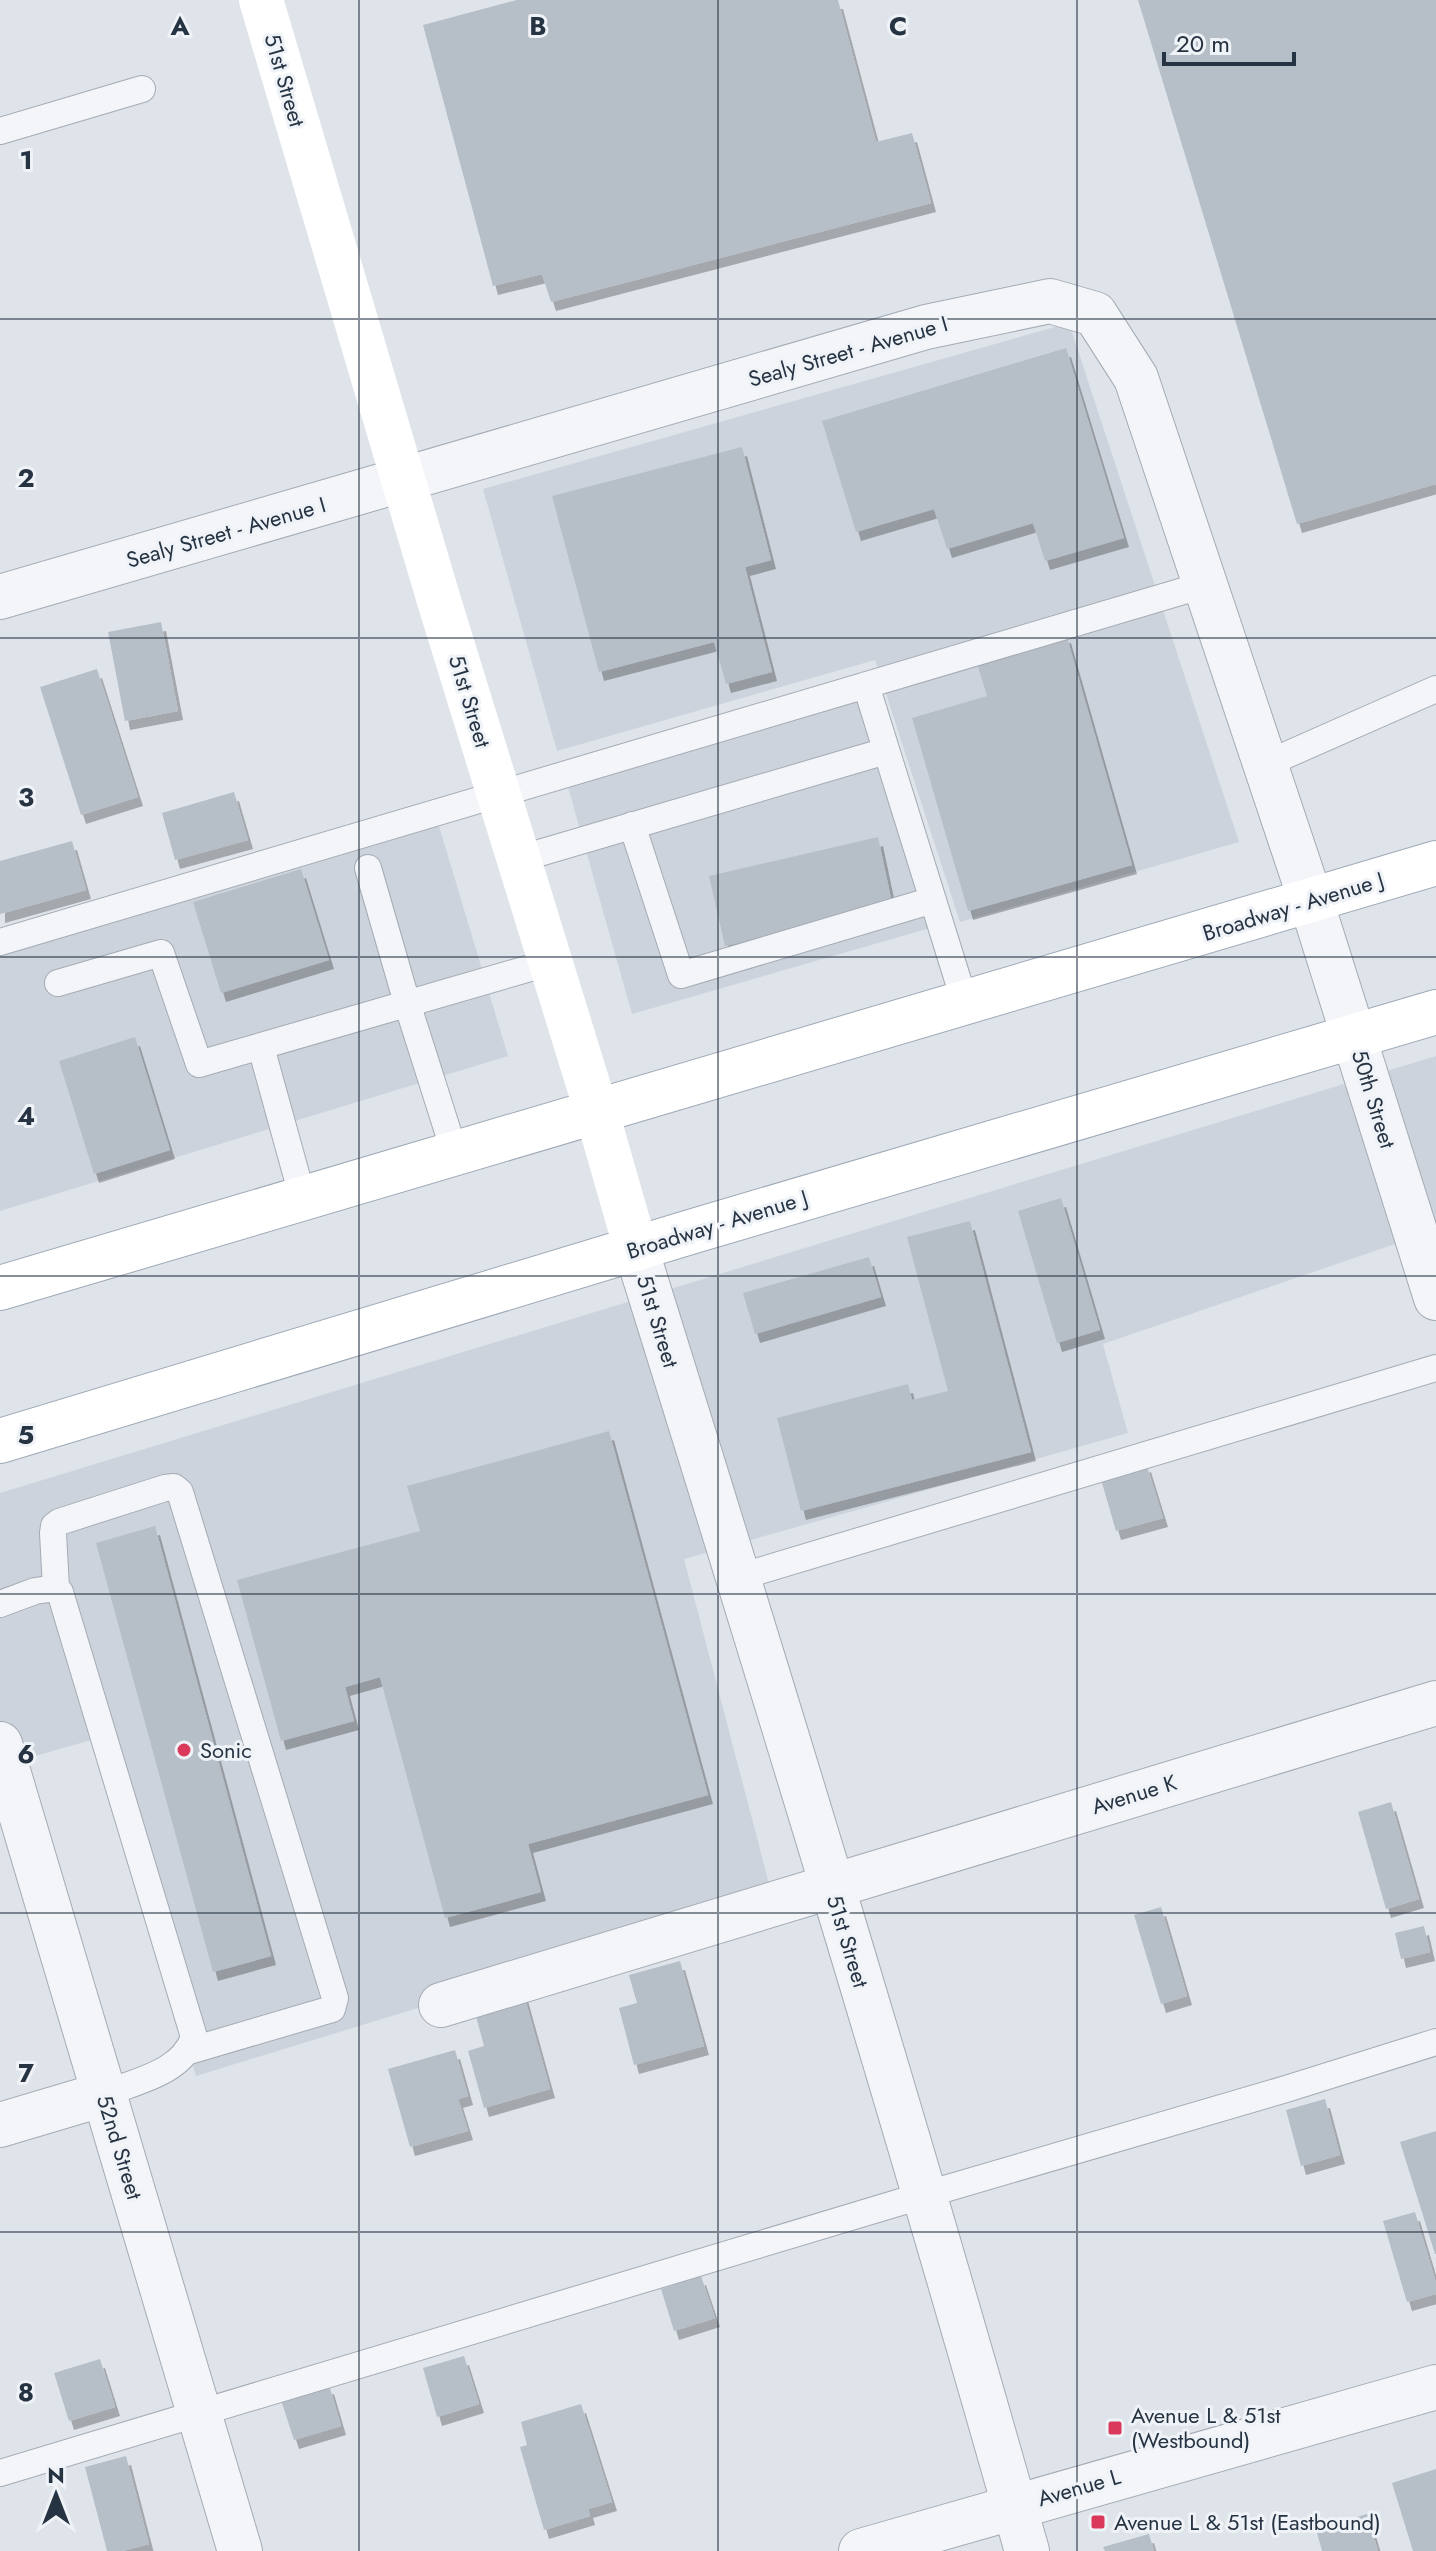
<svg xmlns="http://www.w3.org/2000/svg" width="1436" height="2551" viewBox="0 0 1436 2551" font-family="Jost,sans-serif">
  <style>
    .built { fill: #cdd3dc }
    .building { fill: #b6bec8; filter: url(#shadow) }
    .lines { fill: none; stroke-linecap: round; stroke-linejoin: round }
    .service-casing { stroke: #a4abb5; stroke-width: 28 }
    .minor-casing { stroke: #a4abb5; stroke-width: 46 }
    .tertiary-casing { stroke: #a4abb5; stroke-width: 46 }
    .primary-casing { stroke: #9ea9b7; stroke-width: 46 }
    .service { stroke: #f3f5f8; stroke-width: 26 }
    .minor { stroke: #f3f5f8; stroke-width: 44 }
    .tertiary { stroke: #f3f5f8; stroke-width: 44 }
    .secondary { stroke: #fff; stroke-width: 44 }
    .primary { stroke: #fff; stroke-width: 44 }
    .grid { fill: none; stroke: #263343; stroke-width: 2; stroke-opacity: 0.55 }
    .poi-dot { fill: #db395b; stroke: #eff3f7; stroke-width: 3 }
    .labels { text-anchor: middle; dominant-baseline: central; stroke-width: 6; stroke-linejoin: round; paint-order: stroke }
    .street-label { font-size: 22px; fill: #263343; stroke: #eff3f7 }
    .poi-label { font-size: 22px; fill: #263343; stroke: #eff3f7; text-anchor: start }
    .grid-label { font-size: 26px; text-anchor: middle; font-weight: bold; fill: #263343; stroke: #eff3f7; stroke-width: 6; stroke-linejoin: round; paint-order: stroke }
  </style>
  <defs>
    <filter id="shadow"><feDropShadow dx="5" dy="9" stdDeviation="0" flood-color="#0004"/></filter>
  </defs>
  <rect width="100%" height="100%" fill="#dfe4ea"/>
  <path class="built" d="M1069,323L1239,842L960,922L875,660L557,751L483,489Z
    M863,699L930,928L632,1014L568,787Z
    M439,826L508,1056L0,1211V956Z
    M1436,1056V1230L1103,1344L1128,1433L684,1559L773,1899L196,2076L95,1739L0,1766V1493Z"/>
  <path class="building" d="M517,0H838L876,142L912,133L931,203L551,302L542,274L493,286L423,25Z
    M1138,0H1436V484L1297,524Z
    M1066,348L1124,538L1045,561L1033,523L947,549L934,509L856,532L822,421Z
    M742,447L771,560L745,567L772,672L726,684L714,642L599,672L552,496Z
    M161,622L178,711L125,721L108,632Z
    M1066,634L1132,865L968,911L912,718L987,696L976,660Z
    M97,669L138,797L81,815L40,687Z
    M234,792L248,840L175,860L162,813Z
    M878,837L893,908L725,946L709,876Z
    M72,841L86,890L0,914V861Z
    M301,869L329,960L221,993L193,902Z
    M135,1037L170,1150L94,1174L59,1061Z
    M1061,1198L1100,1330L1057,1343L1018,1211Z
    M970,1221L1031,1452L801,1511L777,1418L908,1384L912,1400L948,1391L907,1237Z
    M869,1257L881,1297L755,1334L743,1293Z
    M609,1431L708,1795L528,1844L541,1892L445,1918L380,1677L345,1687L354,1721L281,1741L237,1580L420,1531L407,1486Z
    M1146,1463L1163,1518L1116,1531L1100,1476Z
    M155,1526L271,1956L213,1972L96,1543Z
    M1391,1802L1419,1899L1386,1909L1358,1812Z
    M1161,1907L1187,1996L1161,2004L1134,1915Z
    M1424,1926L1430,1952L1401,1959L1395,1933Z
    M680,1961L704,2046L634,2065L619,2008L637,2003L629,1975Z
    M523,1992L550,2089L484,2108L468,2051L484,2046L473,2005Z
    M455,2050L468,2096L458,2099L468,2131L410,2147L388,2069Z
    M1325,2099L1340,2155L1301,2166L1286,2110Z
    M1436,2131V2254H1435L1400,2142Z
    M1415,2212L1436,2283V2294L1407,2302L1383,2221Z
    M701,2276L715,2318L674,2331L661,2289Z
    M464,2356L479,2404L437,2417L423,2368Z
    M100,2359L115,2407L69,2421L54,2373Z
    M329,2385L341,2426L294,2440L281,2400Z
    M581,2404L612,2502L588,2509L590,2516L544,2530L520,2447L527,2445L521,2422Z
    M126,2456L149,2544L122,2551H107L85,2467Z
    M1436,2469V2551H1413L1392,2483Z
    M1367,2514L1378,2551H1322L1316,2529Z
    M1149,2534L1154,2551H1105L1103,2547Z"/>
  <g class="lines">
    <g class="service-casing">
      <path id="service" d="M0,131L142,89
        M866,685L965,1003
        M1266,764L1436,689
        M632,825L681,975L933,900
        M519,859L886,751
        M368,868L407,1003L455,1154
        M0,942L1207,584
        M58,983L161,953L199,1064L551,962
        M261,1047L303,1199
        M739,1577L1436,1368
        M56,1588L53,1533L54,1526L59,1522L165,1488L174,1487L180,1492L335,1998L332,2009L189,2051
        M0,1604L35,1591L56,1588L60,1592L194,2037C182,2073 136,2081 104,2094
        M0,2473L924,2195L1286,2089L1436,2042"/>
    </g>
    <g class="minor-casing">
      <path id="minor" d="M0,597L926,327L1050,301L1095,314L1136,378L1311,901L1436,1298
        M0,1744L240,2551
        M441,2005L1436,1703
        M0,2125L104,2094
        M861,2551L1436,2387"/>
    </g>
    <g class="tertiary-casing">
      <path id="tertiary" d="M636,1249C771,1681 904,2115 1027,2551"/>
    </g>
    <g class="primary-casing">
      <path id="primary" d="M0,1288L1436,863
        M0,1441L697,1230L1436,1012"/>
    </g>
    <use href="#service" class="service"/>
    <use href="#minor" class="minor"/>
    <use href="#tertiary" class="tertiary"/>
    <path class="secondary" d="M261,0L440,604L597,1113L636,1249"/>
    <use href="#primary" class="primary"/>
  </g>
  <path class="grid" d="M359,0V2551M718,0V2551M1077,0V2551M0,319H1436M0,638H1436M0,957H1436M0,1276H1436M0,1594H1436M0,1913H1436M0,2232H1436"/>
  <g class="poi-dot">
    <circle cx="184" cy="1750" r="8"/>
    <rect x="1107" y="2420" width="16" height="16" rx="4"/>
    <rect x="1090" y="2514" width="16" height="16" rx="4"/>
  </g>
  <g class="labels">
    <g class="street-label">
      <text transform="translate(285 80) rotate(74)">51st Street</text>
      <text transform="translate(848 351) rotate(-16)">Sealy Street - Avenue I</text>
      <text transform="translate(226 532) rotate(-16)">Sealy Street - Avenue I</text>
      <text transform="translate(470 701) rotate(73)">51st Street</text>
      <text transform="translate(1293 906) rotate(-17)">Broadway - Avenue J</text>
      <text transform="translate(1374 1099) rotate(73)">50th Street</text>
      <text transform="translate(717 1224) rotate(-17)">Broadway - Avenue J</text>
      <text transform="translate(658 1321) rotate(73)">51st Street</text>
      <text transform="translate(1134 1794) rotate(-17)">Avenue K</text>
      <text transform="translate(848 1941) rotate(73)">51st Street</text>
      <text transform="translate(120 2147) rotate(73)">52nd Street</text>
      <text transform="translate(1079 2487) rotate(-16)">Avenue L</text>
    </g>
    <g class="poi-label">
      <text x="200" y="1750">Sonic</text>
      <text x="1131" y="2415">Avenue L &amp; 51st<tspan x="1131" dy="25">(Westbound)</tspan></text>
      <text x="1114" y="2522">Avenue L &amp; 51st (Eastbound)</text>
    </g>
  </g>
  <g class="grid-label">
    <text x="180" y="35">A</text>
    <text x="538" y="35">B</text>
    <text x="898" y="35">C</text>
    <text x="26" y="169">1</text>
    <text x="26" y="487">2</text>
    <text x="26" y="806">3</text>
    <text x="26" y="1125">4</text>
    <text x="26" y="1444">5</text>
    <text x="26" y="1763">6</text>
    <text x="26" y="2082">7</text>
    <text x="26" y="2401">8</text>
  </g>
  <g transform="translate(56 2495)" stroke="#eff3f7" stroke-width="6" paint-order="stroke">
  <path d="M0-6L14 30L0 20L-14 30Z" fill="#263343"/>
  <text y="-12" font-size="22" font-weight="bold" text-anchor="middle" fill="#263343">N</text>
  </g>
  <path d="M1164 52v12h130v-12" fill="none" stroke="#263343" stroke-width="4"/>
  <text x="1176" y="52" font-size="24" fill="#263343" stroke="#eff3f7" stroke-width="6" paint-order="stroke">20 m</text>
</svg>
